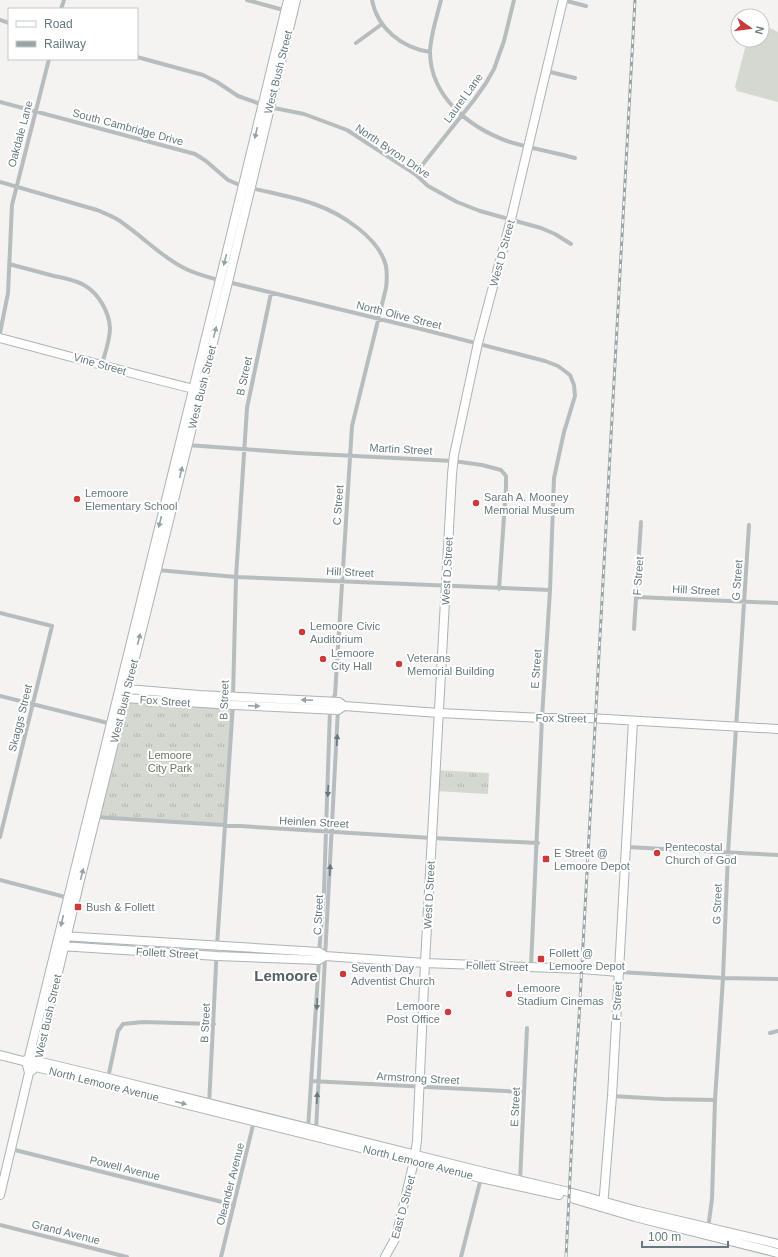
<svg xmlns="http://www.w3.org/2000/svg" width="778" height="1257" viewBox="0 0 778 1257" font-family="Arial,sans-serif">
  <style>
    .grass { fill: url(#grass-tufts) }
    .garden { fill: #d5d8d1 }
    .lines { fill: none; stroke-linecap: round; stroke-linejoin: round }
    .secondary-casing { stroke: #acb3b5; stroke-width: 10 }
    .street { stroke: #b7bdbf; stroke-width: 4 }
    .secondary { stroke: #fff; stroke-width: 8 }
    .rail-casing { stroke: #9aa3a5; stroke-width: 3 }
    .rail { stroke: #fff; stroke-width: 1.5; stroke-dasharray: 4.5; stroke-linecap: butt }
    .oneway { fill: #95a1a5 }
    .oneway2 { fill: #67797e }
    .poi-dot { fill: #cb3b3c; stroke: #fff; stroke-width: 1.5 }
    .labels { text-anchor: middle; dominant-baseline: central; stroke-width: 4; stroke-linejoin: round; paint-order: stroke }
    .street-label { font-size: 11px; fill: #67797e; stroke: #fff }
    .poi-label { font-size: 11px; fill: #67797e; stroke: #fff; text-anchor: start }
    .park-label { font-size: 11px; fill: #6d7665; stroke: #fff }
    .district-label { font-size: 15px; font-weight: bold; fill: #546164; stroke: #fff }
  </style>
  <defs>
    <pattern id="grass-tufts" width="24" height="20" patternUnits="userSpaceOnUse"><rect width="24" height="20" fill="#d5d8d1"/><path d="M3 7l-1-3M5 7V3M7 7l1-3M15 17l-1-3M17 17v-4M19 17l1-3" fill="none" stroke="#b1b4af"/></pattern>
  </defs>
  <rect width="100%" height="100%" fill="#f4f3f1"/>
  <path class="grass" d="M125,698L233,705L225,825L96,817Z
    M435,770L489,773L488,794L435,791Z"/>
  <path class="garden" d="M762,24L778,32V102L737,91L735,87L747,40H762Z"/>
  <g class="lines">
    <g class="secondary-casing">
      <path id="secondary" d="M0,338C66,355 132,374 198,390
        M344,706L338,710L233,705L125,698L119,693L127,689L199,695L339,702L344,706L439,713L542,718H589L778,729
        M62,936L319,952L325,956
        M60,946L217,956L319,960L325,956L425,963L582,969L619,972
        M0,1055L23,1061L29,1059L108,1078L476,1170L569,1192L638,1211L778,1244
        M32,1066L481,1178L559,1195
        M29,1073L36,1067L37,1061L80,880L228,282L296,0
        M0,1195L29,1073L27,1065L220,280L288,0
        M574,1199L635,1217L778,1253
        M603,1207L612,1096L633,721
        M385,1257L396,1237L414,1161L417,1141L425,963L452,474L454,455L478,343L511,219L563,0"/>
    </g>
    <path class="street" d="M247,0L287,11
      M372,0C377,28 402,48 430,52
      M441,0C437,16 430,37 430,53C431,97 469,127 507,141C529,148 553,152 575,158
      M563,0L586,6
      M61,9L64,0
      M0,20L9,23
      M356,43L382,24
      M137,57L203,75L217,82L238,96L263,105
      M546,71L575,78
      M0,102L195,154L206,161L228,180L244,187
      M269,107L304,114L347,130L415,174L428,186L457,202L480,211L541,228L555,234L571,244
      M415,174L474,100L486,83L494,69L504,41L514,0
      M0,182L97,210C106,214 116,217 124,224C144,238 162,257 184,268C195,274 209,277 221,281
      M251,188C272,193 294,197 314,204C340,213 379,237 386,266C387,273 387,281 386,288L352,426L335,695L331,702
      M9,264C24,268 39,272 54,276C64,278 75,280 84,285C98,293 109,311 110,328C110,340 105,353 102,364
      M228,282L429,331L545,361L558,366L570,375L574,385L575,396L564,432L554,478L550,590L542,718L531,967
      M0,333L8,293L12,205L49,59
      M187,445L297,453L453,461L482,465L501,470L506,476V488L499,589
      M157,570L236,577L550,590
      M636,597L778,603
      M0,613L52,626L0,837
      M634,629L641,522
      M0,696L112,724
      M233,697L236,577L247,408L271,293
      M95,817L432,838L538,843
      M627,847L778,855
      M0,880L69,898
      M319,954L324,891L330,709
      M619,972L723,978L778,979
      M770,1033L778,1031
      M108,1078L118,1031L123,1024L143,1022L214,1024
      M311,1081L524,1092
      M612,1096L663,1099L715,1100
      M209,1105L217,946L233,704
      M308,1129L319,960
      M316,1130L338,709
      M11,1149L234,1205
      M520,1181L527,1028
      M0,1225L127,1257
      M708,1229L712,1199L715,1100L723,978L728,853L749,525
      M221,1257L254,1121
      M461,1257L481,1178"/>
    <use href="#secondary" class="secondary"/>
    <g class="rail-casing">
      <path id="rail" d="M566,1257L575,1078L579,1018L635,0"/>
    </g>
    <use href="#rail" class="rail"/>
  </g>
  <defs><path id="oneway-solid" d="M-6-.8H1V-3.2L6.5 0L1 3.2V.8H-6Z"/></defs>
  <g class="oneway">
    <use href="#oneway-solid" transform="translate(256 133) rotate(103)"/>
    <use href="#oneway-solid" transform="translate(225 260) rotate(104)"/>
    <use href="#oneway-solid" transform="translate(215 332) rotate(-76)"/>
    <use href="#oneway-solid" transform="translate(181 472) rotate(-76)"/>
    <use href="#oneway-solid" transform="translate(160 522) rotate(104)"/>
    <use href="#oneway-solid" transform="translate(139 639) rotate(-76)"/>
    <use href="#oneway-solid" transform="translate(307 700) rotate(-177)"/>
    <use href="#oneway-solid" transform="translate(254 706) rotate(3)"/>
    <use href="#oneway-solid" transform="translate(82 874) rotate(-76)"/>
    <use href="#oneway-solid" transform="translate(62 921) rotate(103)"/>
    <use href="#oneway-solid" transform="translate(181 1103) rotate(14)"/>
  </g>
  <g class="oneway2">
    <use href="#oneway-solid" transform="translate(337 740) rotate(-87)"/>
    <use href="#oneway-solid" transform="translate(328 791) rotate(93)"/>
    <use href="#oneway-solid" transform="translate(330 870) rotate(-87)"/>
    <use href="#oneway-solid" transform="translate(317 1004) rotate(93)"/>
    <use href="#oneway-solid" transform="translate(317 1098) rotate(-87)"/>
  </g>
  <g class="poi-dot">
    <circle cx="77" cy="499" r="4"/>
    <circle cx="476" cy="503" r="4"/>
    <circle cx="302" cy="632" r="4"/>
    <circle cx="323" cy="659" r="4"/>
    <circle cx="399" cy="664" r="4"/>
    <circle cx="657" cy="853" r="4"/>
    <rect x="542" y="855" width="8" height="8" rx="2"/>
    <rect x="74" y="903" width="8" height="8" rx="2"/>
    <rect x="537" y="955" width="8" height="8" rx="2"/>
    <circle cx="343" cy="974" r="4"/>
    <circle cx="509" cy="994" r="4"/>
    <circle cx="448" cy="1012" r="4"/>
  </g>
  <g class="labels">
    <g class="street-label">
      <text transform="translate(278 72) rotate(-76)">West Bush Street</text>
      <text transform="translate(463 98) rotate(-54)">Laurel Lane</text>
      <text transform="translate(128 127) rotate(15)">South Cambridge Drive</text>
      <text transform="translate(20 134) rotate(-75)">Oakdale Lane</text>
      <text transform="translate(393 151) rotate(34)">North Byron Drive</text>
      <text transform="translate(502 253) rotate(-75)">West D Street</text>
      <text transform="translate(399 315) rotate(14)">North Olive Street</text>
      <text transform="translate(100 364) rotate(16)">Vine Street</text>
      <text transform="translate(244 376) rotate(-78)">B Street</text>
      <text transform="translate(202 387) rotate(-76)">West Bush Street</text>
      <text transform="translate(401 449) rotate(3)">Martin Street</text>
      <text transform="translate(338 505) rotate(-86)">C Street</text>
      <text transform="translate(447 571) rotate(-87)">West D Street</text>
      <text transform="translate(350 572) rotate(3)">Hill Street</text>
      <text transform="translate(638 576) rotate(-86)">F Street</text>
      <text transform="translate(737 580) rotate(-86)">G Street</text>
      <text transform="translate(696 590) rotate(3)">Hill Street</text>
      <text transform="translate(536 669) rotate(-86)">E Street</text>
      <text transform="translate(224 700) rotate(-88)">B Street</text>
      <text transform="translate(124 701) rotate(-76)">West Bush Street</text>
      <text transform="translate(165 701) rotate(4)">Fox Street</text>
      <text transform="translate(20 718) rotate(-76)">Skaggs Street</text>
      <text transform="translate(561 718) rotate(1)">Fox Street</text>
      <text transform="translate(314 822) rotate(3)">Heinlen Street</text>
      <text transform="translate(429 895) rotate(-87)">West D Street</text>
      <text transform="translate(717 904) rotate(-88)">G Street</text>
      <text transform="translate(318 915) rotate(-87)">C Street</text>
      <text transform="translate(167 953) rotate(3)">Follett Street</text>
      <text transform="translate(497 966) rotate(2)">Follett Street</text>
      <text transform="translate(617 1001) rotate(-87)">F Street</text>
      <text transform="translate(48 1016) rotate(-77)">West Bush Street</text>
      <text transform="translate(205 1023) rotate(-87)">B Street</text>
      <text transform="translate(418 1078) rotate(3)">Armstrong Street</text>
      <text transform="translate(104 1084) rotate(14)">North Lemoore Avenue</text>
      <text transform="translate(515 1107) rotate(-87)">E Street</text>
      <text transform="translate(418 1162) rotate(14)">North Lemoore Avenue</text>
      <text transform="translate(125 1168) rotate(14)">Powell Avenue</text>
      <text transform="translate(230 1184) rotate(-76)">Oleander Avenue</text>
      <text transform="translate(403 1207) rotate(-75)">East D Street</text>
      <text transform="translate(66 1232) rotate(14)">Grand Avenue</text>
    </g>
    <g class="poi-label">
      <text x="85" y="493">Lemoore<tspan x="85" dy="13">Elementary School</tspan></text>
      <text x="484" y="497">Sarah A. Mooney<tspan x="484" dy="13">Memorial Museum</tspan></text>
      <text x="310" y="626">Lemoore Civic<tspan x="310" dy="13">Auditorium</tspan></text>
      <text x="331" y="653">Lemoore<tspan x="331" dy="13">City Hall</tspan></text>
      <text x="407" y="658">Veterans<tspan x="407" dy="13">Memorial Building</tspan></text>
      <text x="665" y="847">Pentecostal<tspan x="665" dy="13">Church of God</tspan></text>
      <text x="554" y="853">E Street @<tspan x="554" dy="13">Lemoore Depot</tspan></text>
      <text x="86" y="907">Bush &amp; Follett</text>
      <text x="549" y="953">Follett @<tspan x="549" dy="13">Lemoore Depot</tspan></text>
      <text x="351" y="968">Seventh Day<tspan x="351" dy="13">Adventist Church</tspan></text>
      <text x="517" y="988">Lemoore<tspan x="517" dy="13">Stadium Cinemas</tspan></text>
      <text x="440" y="1006" text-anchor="end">Lemoore<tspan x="440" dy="13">Post Office</tspan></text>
    </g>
    <g class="park-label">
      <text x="170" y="755">Lemoore<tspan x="170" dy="13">City Park</tspan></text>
    </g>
    <g class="district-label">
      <text x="286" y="975">Lemoore</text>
    </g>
  </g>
  <rect x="8" y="8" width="130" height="52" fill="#ffffff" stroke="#c2c9cb"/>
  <rect x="16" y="21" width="20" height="6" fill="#ffffff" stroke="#c2c9cb"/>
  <text x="44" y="28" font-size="12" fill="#67797e">Road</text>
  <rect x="16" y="41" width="20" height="6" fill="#9aa3a5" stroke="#c2c9cb"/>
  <text x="44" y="48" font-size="12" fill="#67797e">Railway</text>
  <g transform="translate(750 28) rotate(104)"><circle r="19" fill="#ffffff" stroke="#c2c9cb"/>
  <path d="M0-3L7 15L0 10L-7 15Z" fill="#cb3b3c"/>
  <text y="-6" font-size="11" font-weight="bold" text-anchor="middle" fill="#67797e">N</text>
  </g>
  <path d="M642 1241v6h86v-6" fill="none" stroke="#67797e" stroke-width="2"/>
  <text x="648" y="1241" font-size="12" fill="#67797e" stroke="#ffffff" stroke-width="3" paint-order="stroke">100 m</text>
</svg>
